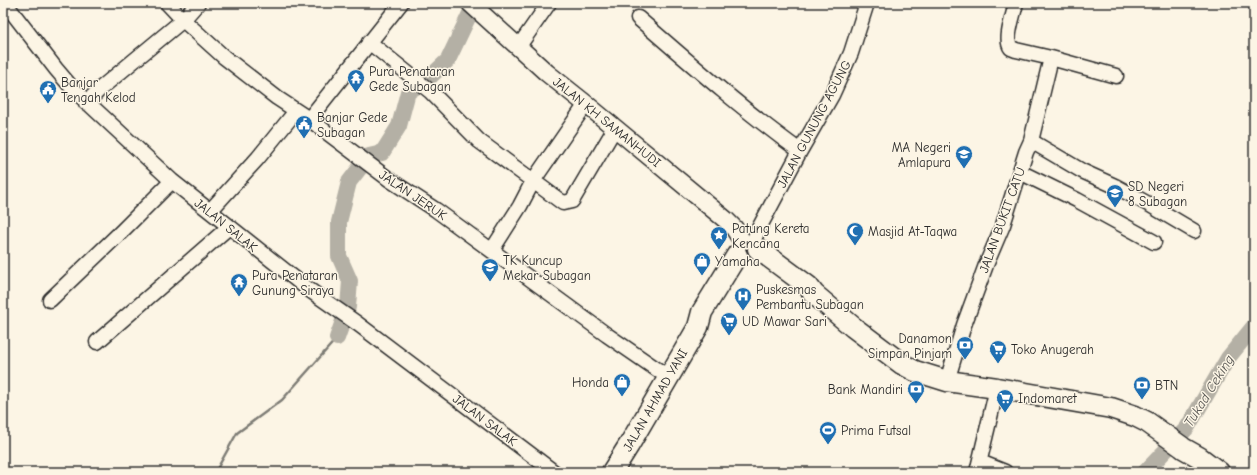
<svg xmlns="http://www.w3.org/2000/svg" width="1257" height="475" viewBox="0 0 1257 475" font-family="'Comic Neue',sans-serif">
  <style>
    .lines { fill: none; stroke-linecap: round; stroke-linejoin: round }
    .stream { stroke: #7d7b74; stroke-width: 2.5 }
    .river { stroke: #b4b0a5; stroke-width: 16 }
    .minor-casing { stroke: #2b2b2b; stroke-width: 17 }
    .major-casing { stroke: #2b2b2b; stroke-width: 20 }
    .highway-casing { stroke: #2b2b2b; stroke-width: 23 }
    .minor { stroke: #fcf5e5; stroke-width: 14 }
    .major { stroke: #fcf5e5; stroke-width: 17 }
    .highway { stroke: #fcf5e5; stroke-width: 20 }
    .labels { text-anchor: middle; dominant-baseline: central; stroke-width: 3; stroke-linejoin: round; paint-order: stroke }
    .poi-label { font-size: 13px; fill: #2b2b2b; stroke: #fcf5e5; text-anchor: start }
    .street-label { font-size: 13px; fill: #2b2b2b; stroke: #fcf5e5 }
    .water-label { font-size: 14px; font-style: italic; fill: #545350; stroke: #fcf5e5 }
  </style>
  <rect width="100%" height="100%" fill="#fcf5e5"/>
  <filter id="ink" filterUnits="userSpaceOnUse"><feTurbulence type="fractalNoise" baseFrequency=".025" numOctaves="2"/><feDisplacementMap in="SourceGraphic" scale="8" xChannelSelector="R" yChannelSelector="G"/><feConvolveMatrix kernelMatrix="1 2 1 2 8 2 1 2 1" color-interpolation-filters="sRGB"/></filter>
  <g filter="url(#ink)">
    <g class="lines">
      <path class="stream" d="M218,472L217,469L237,433L282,400L337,338"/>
      <path class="river" d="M337,338L348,307L350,281L339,256V222L349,182L369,156L382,153L399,126L408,92L429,78L448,60L475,3
        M1145,472L1187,428L1228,358L1254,326"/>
      <g class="minor-casing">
        <path id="minor" d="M5,3L56,69L73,89L172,181L308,289L358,324L554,472
          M167,3L183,20L224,57L277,98L309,119L390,180L436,210L607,335L668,377
          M1016,3C1014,14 1004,39 1011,48L1016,50L1051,58L1116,76
          M638,18C691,64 743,110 800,151
          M369,42L431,92L479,141L563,203L572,201L615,128
          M519,46L549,3
          M86,103L101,88L183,20L198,3
          M309,119L401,3
          M1031,141L1082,171L1115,186L1150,205L1194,231
          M1020,172L1077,200L1154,242
          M210,211L258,158L296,111
          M753,242L758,230L800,151L832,95L851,53L867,3
          M492,250L520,206L533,181L586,104
          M50,300L122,231L172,181
          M97,342L229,227
          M947,381L964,325L986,265L1003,225L1026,152L1031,141L1051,58
          M980,462L1005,472
          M977,472L997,388
          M1198,472L1199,470"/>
      </g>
      <g class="major-casing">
        <path id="major" d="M470,3L547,73L586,104L726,220L734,228L742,241"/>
      </g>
      <g class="highway-casing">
        <path id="highway" d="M758,249L808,286L814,294L853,327L902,364L915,371L947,381L997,388L1111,408L1135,416L1147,422L1182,447
          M1183,448L1199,457L1219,472
          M612,472L629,445L698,327L702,312L737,255"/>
      </g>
      <use href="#minor" class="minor"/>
      <use href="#major" class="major"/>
      <use href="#highway" class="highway"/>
    </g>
  </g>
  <defs>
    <g id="temple-pin" transform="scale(0.9)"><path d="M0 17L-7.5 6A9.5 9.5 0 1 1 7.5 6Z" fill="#1f6fb2" stroke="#fcf5e5"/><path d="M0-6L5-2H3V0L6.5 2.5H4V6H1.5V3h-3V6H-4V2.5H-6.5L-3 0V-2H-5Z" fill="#fff"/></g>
    <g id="civic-pin" transform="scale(0.9)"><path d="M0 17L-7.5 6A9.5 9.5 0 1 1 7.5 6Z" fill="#1f6fb2" stroke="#fcf5e5"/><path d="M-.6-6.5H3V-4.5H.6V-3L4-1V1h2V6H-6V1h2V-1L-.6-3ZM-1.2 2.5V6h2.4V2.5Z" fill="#fff"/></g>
    <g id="school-pin" transform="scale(0.9)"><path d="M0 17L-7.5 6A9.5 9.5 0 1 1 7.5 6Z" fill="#1f6fb2" stroke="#fcf5e5"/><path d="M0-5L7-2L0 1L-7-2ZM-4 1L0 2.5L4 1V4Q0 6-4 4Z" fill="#fff"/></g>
    <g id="mosque-pin" transform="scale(0.9)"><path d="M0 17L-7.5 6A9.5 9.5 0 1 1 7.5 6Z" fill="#1f6fb2" stroke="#fcf5e5"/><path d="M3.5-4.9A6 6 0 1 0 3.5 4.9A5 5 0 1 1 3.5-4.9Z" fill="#fff"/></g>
    <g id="sight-pin" transform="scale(0.9)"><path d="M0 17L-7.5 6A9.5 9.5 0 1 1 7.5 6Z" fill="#1f6fb2" stroke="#fcf5e5"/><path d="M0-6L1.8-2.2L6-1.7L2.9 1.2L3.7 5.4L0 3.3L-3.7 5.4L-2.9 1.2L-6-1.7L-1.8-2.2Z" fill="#fff"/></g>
    <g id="shop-pin" transform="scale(0.9)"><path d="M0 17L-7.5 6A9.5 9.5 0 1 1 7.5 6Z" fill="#1f6fb2" stroke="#fcf5e5"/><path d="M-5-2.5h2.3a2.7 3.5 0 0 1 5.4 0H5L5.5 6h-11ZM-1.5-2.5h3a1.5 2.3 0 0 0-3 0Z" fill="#fff"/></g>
    <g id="hospital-pin" transform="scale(0.9)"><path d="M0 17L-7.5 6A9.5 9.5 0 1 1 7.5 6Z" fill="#1f6fb2" stroke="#fcf5e5"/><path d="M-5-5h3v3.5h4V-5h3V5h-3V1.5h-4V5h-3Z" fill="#fff"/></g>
    <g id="supermarket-pin" transform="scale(0.9)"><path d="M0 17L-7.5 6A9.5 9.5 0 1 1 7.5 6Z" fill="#1f6fb2" stroke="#fcf5e5"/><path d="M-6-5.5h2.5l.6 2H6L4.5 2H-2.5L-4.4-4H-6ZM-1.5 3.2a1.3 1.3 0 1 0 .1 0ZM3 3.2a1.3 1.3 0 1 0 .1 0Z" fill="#fff"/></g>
    <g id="bank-pin" transform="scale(0.9)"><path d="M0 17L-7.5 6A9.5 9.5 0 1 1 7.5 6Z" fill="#1f6fb2" stroke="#fcf5e5"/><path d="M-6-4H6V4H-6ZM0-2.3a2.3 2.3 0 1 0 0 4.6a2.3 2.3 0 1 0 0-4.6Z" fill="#fff"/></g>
    <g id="stadium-pin" transform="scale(0.9)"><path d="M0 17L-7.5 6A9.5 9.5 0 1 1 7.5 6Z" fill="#1f6fb2" stroke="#fcf5e5"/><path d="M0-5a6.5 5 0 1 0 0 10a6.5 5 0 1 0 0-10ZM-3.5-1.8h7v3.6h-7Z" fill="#fff"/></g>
  </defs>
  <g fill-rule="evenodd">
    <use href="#temple-pin" x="356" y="78"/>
    <use href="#civic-pin" x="48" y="89"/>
    <use href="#civic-pin" x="304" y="124"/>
    <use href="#school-pin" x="964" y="154"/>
    <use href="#school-pin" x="1115" y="193"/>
    <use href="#mosque-pin" x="855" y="231"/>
    <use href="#sight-pin" x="719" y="235"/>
    <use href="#shop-pin" x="702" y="261"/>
    <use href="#school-pin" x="490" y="267"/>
    <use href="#temple-pin" x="239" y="282"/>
    <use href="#hospital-pin" x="743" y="296"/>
    <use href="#supermarket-pin" x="729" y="321"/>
    <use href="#bank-pin" x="965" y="345"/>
    <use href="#supermarket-pin" x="998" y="349"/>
    <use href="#shop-pin" x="622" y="382"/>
    <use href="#bank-pin" x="1142" y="385"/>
    <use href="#bank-pin" x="916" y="389"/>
    <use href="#supermarket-pin" x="1005" y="398"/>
    <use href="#stadium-pin" x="828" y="430"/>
  </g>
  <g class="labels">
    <g class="poi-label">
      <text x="369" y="71">Pura Penataran<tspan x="369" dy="15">Gede Subagan</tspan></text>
      <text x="61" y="82">Banjar<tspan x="61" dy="15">Tengah Kelod</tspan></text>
      <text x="317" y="117">Banjar Gede<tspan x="317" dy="15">Subagan</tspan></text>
      <text x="951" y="147" text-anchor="end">MA Negeri<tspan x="951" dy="15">Amlapura</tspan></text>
      <text x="1128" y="186">SD Negeri<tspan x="1128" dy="15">8 Subagan</tspan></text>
      <text x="732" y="228">Patung Kereta<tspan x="732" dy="15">Kencana</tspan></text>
      <text x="868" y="231">Masjid At-Taqwa</text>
      <text x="503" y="260">TK Kuncup<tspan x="503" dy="15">Mekar Subagan</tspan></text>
      <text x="715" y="261">Yamaha</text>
      <text x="252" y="275">Pura Penataran<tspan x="252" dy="15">Gunung Siraya</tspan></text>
      <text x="756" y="289">Puskesmas<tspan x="756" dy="15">Pembantu Subagan</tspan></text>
      <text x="742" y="321">UD Mawar Sari</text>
      <text x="952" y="338" text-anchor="end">Danamon<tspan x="952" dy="15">Simpan Pinjam</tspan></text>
      <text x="1011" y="349">Toko Anugerah</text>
      <text x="609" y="382" text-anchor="end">Honda</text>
      <text x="1155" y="385">BTN</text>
      <text x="903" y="389" text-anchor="end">Bank Mandiri</text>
      <text x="1018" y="398">Indomaret</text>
      <text x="841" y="430">Prima Futsal</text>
    </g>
    <g class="street-label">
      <text transform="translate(607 122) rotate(39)">JALAN KH SAMANHUDI</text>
      <text transform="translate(814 124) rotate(-62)">JALAN GUNUNG AGUNG</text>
      <text transform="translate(413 195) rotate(34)">JALAN JERUK</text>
      <text transform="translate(1002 220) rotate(-70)">JALAN BUKIT CATU</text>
      <text transform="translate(226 225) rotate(39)">JALAN SALAK</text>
      <text transform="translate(655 400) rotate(-60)">JALAN AHMAD YANI</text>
      <text transform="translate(485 420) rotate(37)">JALAN SALAK</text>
    </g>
    <g class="water-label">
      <text transform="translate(1209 391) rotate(-58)">Tukad Ceking</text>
    </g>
  </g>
  <rect width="1257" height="475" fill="none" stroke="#fcf5e5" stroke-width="16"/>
  <rect x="8" y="8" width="1241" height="459" fill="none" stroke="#2b2b2b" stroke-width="1.5" filter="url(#ink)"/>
</svg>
